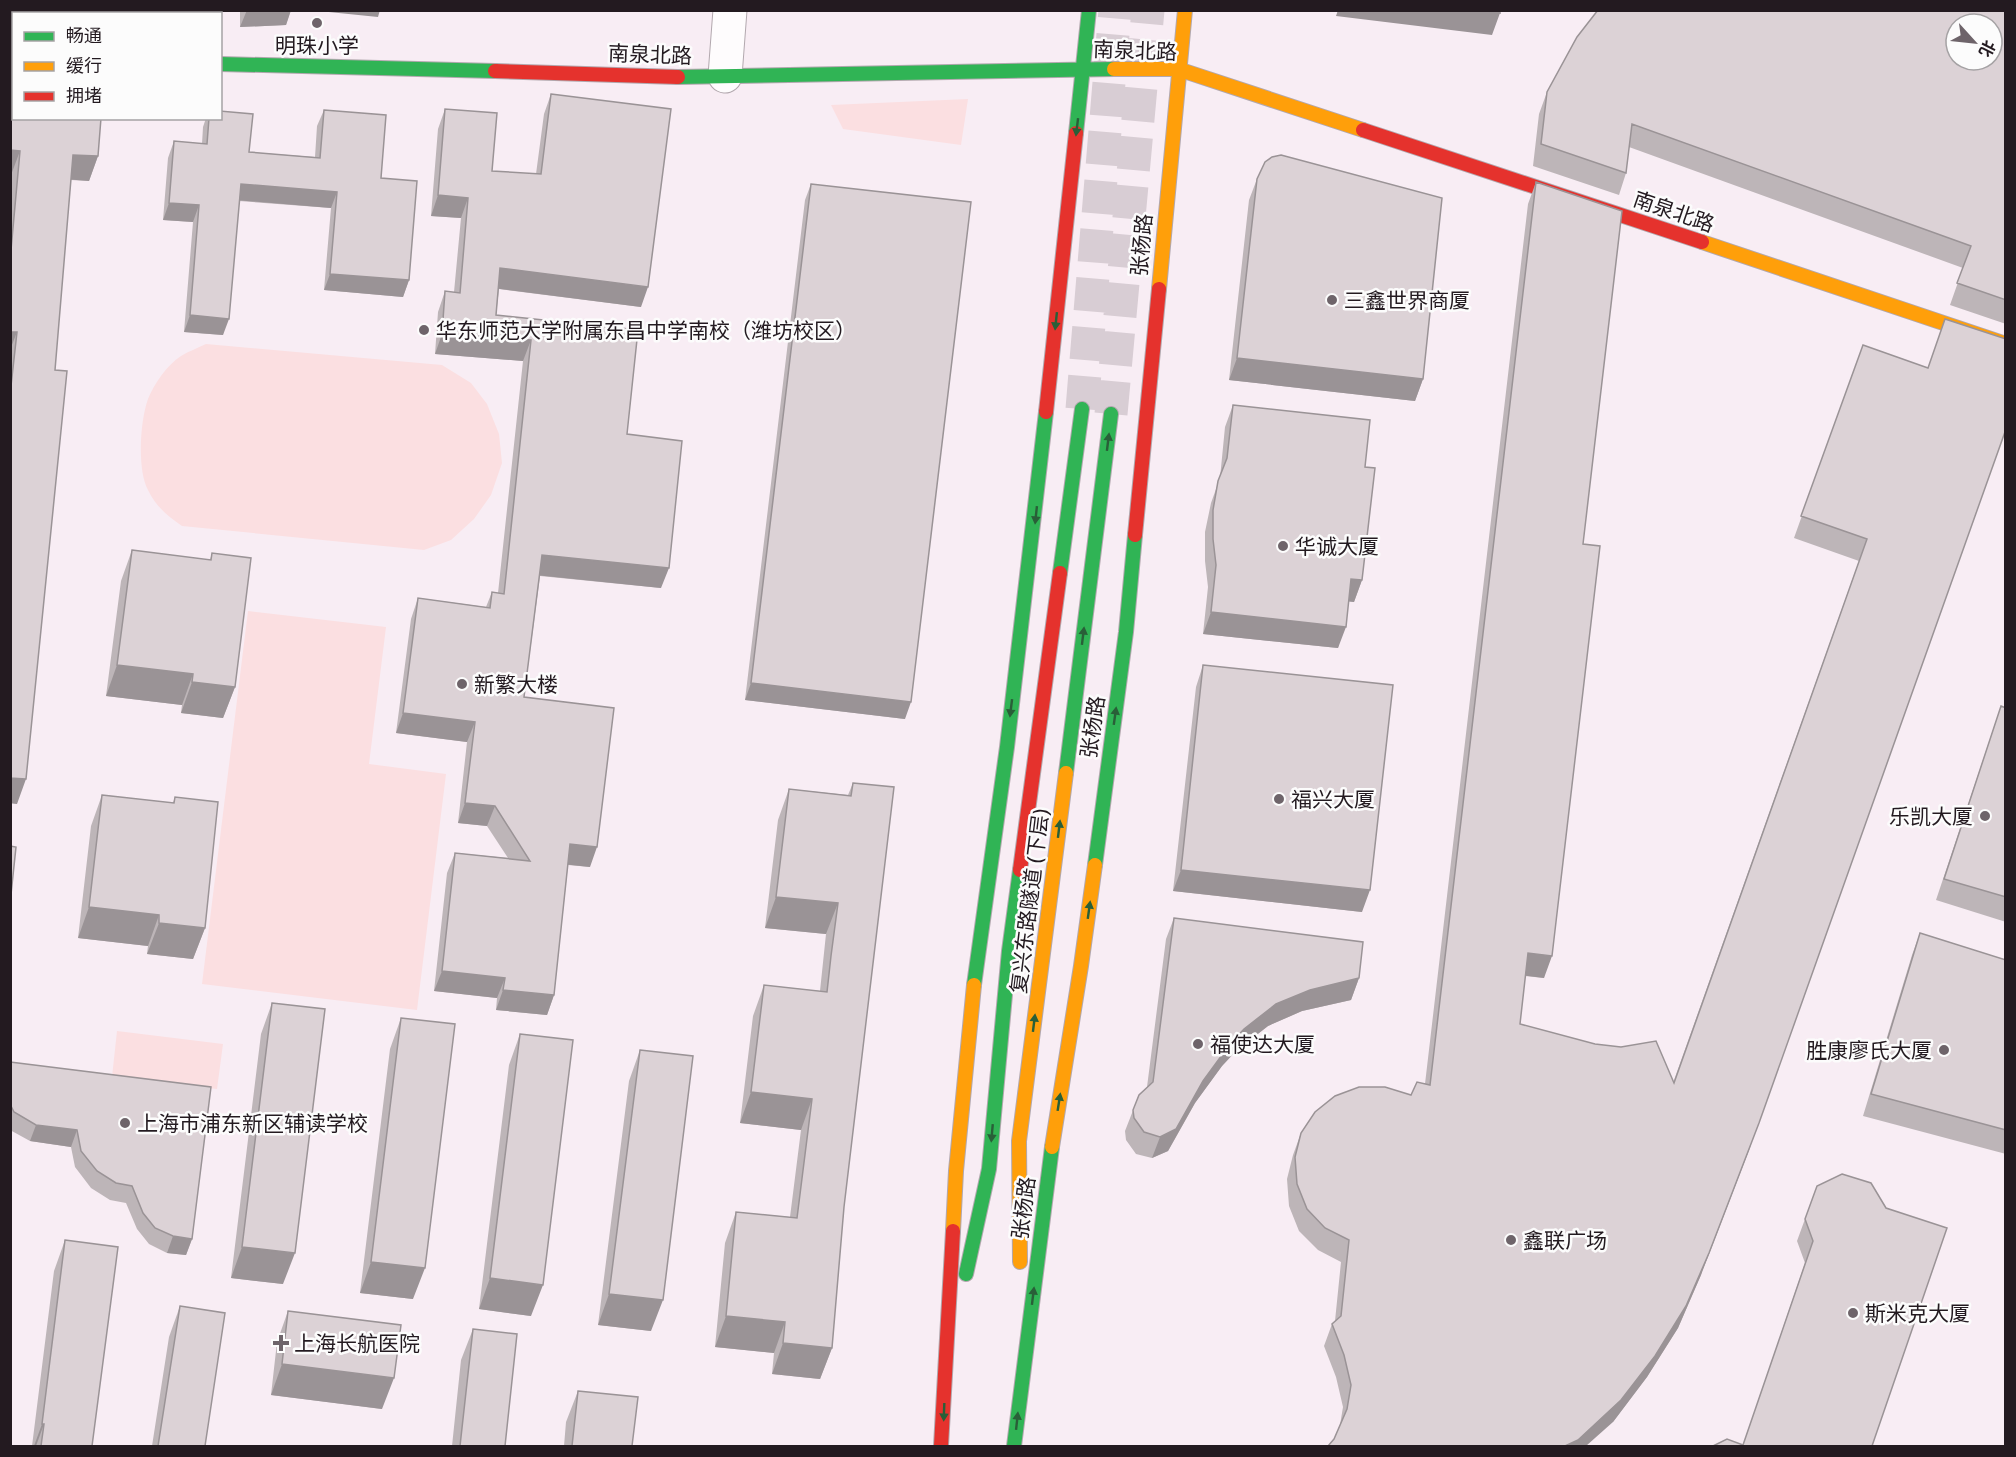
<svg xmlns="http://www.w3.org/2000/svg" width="2016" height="1457" viewBox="0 0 2016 1457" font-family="'Noto Sans','Noto Sans SC',sans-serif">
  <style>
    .green { fill: #fbdfe1 }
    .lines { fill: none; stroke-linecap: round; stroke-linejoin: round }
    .secondary-tunnel { stroke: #d8cdd4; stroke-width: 33; stroke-dasharray: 33 16; stroke-linecap: butt }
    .street-casing { stroke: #b2a8ae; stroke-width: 35 }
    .fast-casing { stroke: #b2a8ae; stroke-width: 16 }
    .slow-casing { stroke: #b2a8ae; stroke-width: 16 }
    .jam-casing { stroke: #b2a8ae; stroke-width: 16 }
    .street { stroke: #fefcfd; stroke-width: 33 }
    .fast { stroke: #30b455; stroke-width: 14 }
    .slow { stroke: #ff9f0a; stroke-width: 14 }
    .jam { stroke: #e5322d; stroke-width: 14 }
    .wall { fill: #bdb5b8 }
    .shaded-wall { fill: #9a9396 }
    .building { fill: #dcd2d6; stroke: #9a9396; stroke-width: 1.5; fill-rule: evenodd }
    .oneway { fill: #295f38 }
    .poi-dot { fill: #6e646a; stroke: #fcfcfc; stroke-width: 2 }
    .labels { text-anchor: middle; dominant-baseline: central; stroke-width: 5; stroke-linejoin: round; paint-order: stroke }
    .poi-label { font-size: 21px; fill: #231a20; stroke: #fcfcfc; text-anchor: start }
    .street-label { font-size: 21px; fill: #231a20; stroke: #fcfcfc }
  </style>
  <rect width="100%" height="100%" fill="#f8edf4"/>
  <path class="green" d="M968,99L961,145L843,129L831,105Z
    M206,344L442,365L471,383L487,404L499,434L502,463L491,495L474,519L451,540L424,550L182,526C168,516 156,507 148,490C137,470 140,421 148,399C154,384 167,365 181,356C189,351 198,348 206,344Z
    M248,611L386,627L369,764L446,774L417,1010L202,984Z
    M117,1031L223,1044L217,1089L112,1077Z"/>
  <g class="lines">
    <path class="secondary-tunnel" d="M1082,409L1115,10
      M1111,414L1148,10"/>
    <g class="street-casing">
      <path id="street" d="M725,76L730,10"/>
    </g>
    <g class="fast-casing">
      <path id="fast" d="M10,61H14
        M220,64L495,71
        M678,77L1114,69
        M1076,133L1089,10
        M1060,573L1082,409
        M1066,773L1111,414
        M1095,865L1126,632L1135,535
        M974,985L1007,747L1046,412
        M966,1274L989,1169L1009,951L1020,870
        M1014,1446L1052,1147"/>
    </g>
    <g class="slow-casing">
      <path id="slow" d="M1114,69H1178L1363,130
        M1702,242L2006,344
        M1159,289L1185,10
        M1052,1147L1081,966L1095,865
        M953,1231L956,1171L974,985
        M1020,1262L1019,1141L1066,773"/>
    </g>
    <g class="jam-casing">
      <path id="jam" d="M495,71L678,77
        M1363,130L1702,242
        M1046,412L1076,133
        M1135,535L1159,289
        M1020,870L1060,573
        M941,1446L953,1231"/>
    </g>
    <use href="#street" class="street"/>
    <use href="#fast" class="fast"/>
    <use href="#slow" class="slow"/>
    <use href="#jam" class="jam"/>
  </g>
  <path class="wall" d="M172,10H204L202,14H172Z
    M240,10H291L286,25L240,27Z
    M2006,10V324L1950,305L1963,268L1629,147L1626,173L1619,195L1533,166L1539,114L1547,92Z
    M551,94L641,307L499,289L496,315L638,330L627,434L661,588L540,576L524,697L590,867L568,865L554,995L547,1015L496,1010L497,998L434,991L447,873L455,853L508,858L487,826L458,823L467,742L396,733L411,619L418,598L486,607L492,592L498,593L523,361L435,354L438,312L445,291L454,292L461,218L431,216L438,129L445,109L492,171L536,174L544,114Z
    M10,100L98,156L89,181L71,180L17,804L10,803Z
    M324,110L381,178L409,280L403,297L324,290L331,208L239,201L223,335L184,332L193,222L163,220L168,158L174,141L202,144L203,127L206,118H220L249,152L315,157L317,126Z
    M1257,179L1423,379L1415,401L1229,380L1249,200Z
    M1536,182L1583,544L1544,978L1525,976L1520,1024L1673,1083L1859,561L1794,538L1863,345L1928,368L1701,1275L1678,1328L1647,1377L1613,1422L1334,1439L1340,1425L1343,1407L1336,1377L1324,1346L1332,1324L1335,1321L1341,1262L1318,1250L1299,1231L1289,1206L1287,1179L1293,1155L1301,1133L1411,1095L1425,1084L1528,204Z
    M811,184L905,719L745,700L805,200Z
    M1233,405L1365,467L1362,580L1354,602L1349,601L1338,648L1203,634L1208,587L1205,561V532L1211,503L1220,478L1225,427Z
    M132,550L210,560L212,553L235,687L223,718L181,713L182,705L106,696L121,581Z
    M1203,665L1362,912L1173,891L1196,687Z
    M2001,706L2006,708V922L1936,900Z
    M853,783L844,1207L832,1348L820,1379L772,1374L774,1353L715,1347L725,1243L736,1212L790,1217L801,1130L740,1123L753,1016L764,985L820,991L826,934L765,928L778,820L789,789L848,795Z
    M102,795L173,803L175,797L205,928L193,959L147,954L148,946L78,938L91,826Z
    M1174,918L1359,978L1351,1000L1302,1011L1268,1026L1236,1051L1222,1066L1195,1103L1168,1151L1152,1158L1136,1154L1126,1140L1125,1131L1139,1095L1147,1087L1166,939Z
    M1920,933L2006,960V1154L1863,1116L1912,955Z
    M272,1003L283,1284L231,1278L261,1034Z
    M401,1018L413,1299L360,1293L390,1049Z
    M520,1034L531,1316L479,1309L509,1065Z
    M640,1050L651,1331L598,1325L629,1081Z
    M10,1062L192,1239L186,1255L167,1253L149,1244L137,1229L126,1203L110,1200L91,1188L75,1167L71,1147L30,1141L10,1130Z
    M1817,1186L1872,1446L1743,1445L1805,1263L1797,1241Z
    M65,1240L92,1446H32L54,1271Z
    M180,1306L205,1446H152L169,1337Z
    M288,1311L382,1409L271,1395L277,1342Z
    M473,1329L505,1446H452L461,1360Z
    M578,1391L632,1446H564L566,1422Z"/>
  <path class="shaded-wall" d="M23,10H132L131,14Z
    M247,10H291L286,25L240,27Z
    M309,10H380L378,17Z
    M1338,10H1481L1500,13L1492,35L1336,16Z
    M10,150L20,151L11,175H10Z
    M73,155L98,156L89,181L64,179Z
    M241,184L337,192L331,208L235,200Z
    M438,195L468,198L461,218L431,216Z
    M169,203L199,205L193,222L163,220Z
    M500,268L648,287L641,307L493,288Z
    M330,274L409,280L403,297L324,290Z
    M190,315L229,319L223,335L184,332Z
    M10,332H17L10,350Z
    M442,334L531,340L523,361L435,354Z
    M1237,358L1423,379L1415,401L1229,380Z
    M542,555L669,568L661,588L535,575Z
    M1351,579L1362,580L1354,602L1343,601Z
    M1211,612L1346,627L1338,648L1203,634Z
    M117,665L193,674L182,705L106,696Z
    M192,682L235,687L223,718L181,713Z
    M751,683L911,702L905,719L745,700Z
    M403,713L475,722L467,742L396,733Z
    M10,778L26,779L17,804L10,803Z
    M465,803L495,806L487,826L458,823Z
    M570,844L597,847L590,867L562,864Z
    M1181,870L1370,890L1362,912L1173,891Z
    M776,897L838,903L826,934L765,928Z
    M89,907L159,915L148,946L78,938Z
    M159,923L205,928L193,959L147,954Z
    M1528,953L1552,956L1544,978L1520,975Z
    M442,971L505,978L497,998L434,991Z
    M1359,978L1351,1000L1302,1011L1268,1026L1236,1051L1222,1066L1195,1103L1168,1151L1152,1158L1160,1137L1230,1044L1244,1029L1276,1004L1310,990Z
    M503,990L554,995L547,1015L496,1010Z
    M751,1092L812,1099L801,1130L740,1123Z
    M36,1125L77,1130L71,1147L30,1141Z
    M1751,1145L1701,1275L1678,1328L1647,1377L1613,1422L1586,1446H1565Z
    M173,1236L192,1239L186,1255L167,1253Z
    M242,1247L295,1253L283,1284L231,1278Z
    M371,1262L425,1268L413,1299L360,1293Z
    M490,1278L543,1285L531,1316L479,1309Z
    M609,1294L663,1300L651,1331L598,1325Z
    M726,1316L785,1322L774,1353L715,1347Z
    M783,1343L832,1348L820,1379L772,1374Z
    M282,1364L394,1378L382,1409L271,1395Z
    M42,1424H44L36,1446H34Z"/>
  <path class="building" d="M1481,10H1500V13Z
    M1598,10H2006V300L1957,283L1971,246L1632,124L1626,173L1541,144L1547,92L1577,37ZM1956,24H1992V60H1956Z
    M551,94L671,109L648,287L500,268L496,315L638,330L627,434L682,441L669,568L542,555L524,697L614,708L597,847L570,844L554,995L503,990L505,978L442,971L455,853L530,861L495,806L465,803L475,722L403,713L418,598L490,608L492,592L504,594L531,340L442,334L445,291L460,293L468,198L438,195L445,109L497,113L492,171L541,174Z
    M10,100L14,101V118H101L98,156L73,155L55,370L67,371L26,779L10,778V395L17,332H10V261L20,151L10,150Z
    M324,110L386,115L381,178L417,181L409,280L330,274L337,192L241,184L229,319L190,315L199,205L169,203L174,141L207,144L209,118H220V111L253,114L249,152L320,158Z
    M1281,155L1442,198L1423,379L1237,358L1257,179L1265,162L1272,157Z
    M1536,182L1622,211L1583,544L1600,546L1552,956L1528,953L1520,1024L1595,1044L1621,1047L1656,1041L1674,1083L1867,539L1801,516L1863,345L1928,368L1945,319L2006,339V429L1759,1123L1709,1253L1686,1306L1655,1356L1621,1400L1578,1440L1565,1446H1328L1334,1439L1347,1409L1351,1385L1344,1355L1332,1324L1341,1316L1349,1240L1325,1228L1307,1209L1297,1184L1295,1157L1301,1133L1315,1112L1335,1096L1359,1087H1385L1411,1095L1417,1082L1430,1085Z
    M811,184L971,202L911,702L751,683Z
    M1233,405L1370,420L1365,467L1375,468L1362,580L1351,579L1346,627L1211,612L1216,565L1213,539V510L1218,481L1227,458Z
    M132,550L211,560L212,553L251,558L235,687L192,682L193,674L117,665Z
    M1203,665L1393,685L1370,890L1181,870Z
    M2001,706L2006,708V897L1944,879Z
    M853,783L894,787L844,1207L832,1348L783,1343L785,1322L726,1316L736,1212L797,1218L812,1099L751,1092L764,985L827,992L831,956L838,903L776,897L789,789L851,796Z
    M102,795L174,803L175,797L218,802L205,928L159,923V915L89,907Z
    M10,846L16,847L10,904Z
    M1174,918L1363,942L1359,978L1310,990L1276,1004L1244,1029L1230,1044L1203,1081L1176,1129L1160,1137L1144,1132L1134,1118L1133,1110L1139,1095L1153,1082Z
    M1920,933L2006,960V1130L1871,1094Z
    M272,1003L325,1009L295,1253L242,1247Z
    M401,1018L455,1024L425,1268L371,1262Z
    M520,1034L573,1040L543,1285L490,1278Z
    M640,1050L693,1056L663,1300L609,1294Z
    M10,1062L211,1087L192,1239L173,1236L155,1228L143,1213L132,1186L116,1183L97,1171L81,1151L77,1130L36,1125L14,1112L10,1104Z
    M1842,1174L1871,1183L1886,1208L1947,1228L1872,1446H1713L1727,1439L1743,1445L1813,1241L1805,1219L1817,1186Z
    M65,1240L118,1247L92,1446H41L44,1424H42Z
    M180,1306L225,1313L205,1446H158Z
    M288,1311L401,1325L394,1378L282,1364Z
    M473,1329L517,1334L505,1446H460Z
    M578,1391L638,1397L632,1446H572Z"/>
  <defs><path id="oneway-solid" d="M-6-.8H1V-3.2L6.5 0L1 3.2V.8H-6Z" transform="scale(1.5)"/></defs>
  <g class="oneway">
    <use href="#oneway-solid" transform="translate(1077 127) rotate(97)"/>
    <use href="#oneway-solid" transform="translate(1056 321) rotate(96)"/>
    <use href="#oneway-solid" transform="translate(1108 442) rotate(-83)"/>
    <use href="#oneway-solid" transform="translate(1036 515) rotate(96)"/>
    <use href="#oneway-solid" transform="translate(1083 636) rotate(-83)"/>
    <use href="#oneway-solid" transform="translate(1011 708) rotate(97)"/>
    <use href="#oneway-solid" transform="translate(1115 716) rotate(-82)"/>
    <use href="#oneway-solid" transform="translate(1059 829) rotate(-83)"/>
    <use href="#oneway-solid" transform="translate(1089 910) rotate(-82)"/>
    <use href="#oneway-solid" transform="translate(1034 1023) rotate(-83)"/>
    <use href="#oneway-solid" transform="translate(1059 1102) rotate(-81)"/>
    <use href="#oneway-solid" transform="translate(992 1133) rotate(95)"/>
    <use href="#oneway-solid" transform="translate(1033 1296) rotate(-83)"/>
    <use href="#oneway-solid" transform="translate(944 1412) rotate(92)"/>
    <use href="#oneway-solid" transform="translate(1017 1421) rotate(-84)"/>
  </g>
  <g class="poi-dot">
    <circle cx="317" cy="23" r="6"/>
    <circle cx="1332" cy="300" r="6"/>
    <circle cx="424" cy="330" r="6"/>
    <circle cx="1283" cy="546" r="6"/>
    <circle cx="462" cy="684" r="6"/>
    <circle cx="1279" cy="799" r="6"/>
    <circle cx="1985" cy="816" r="6"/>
    <circle cx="1198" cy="1044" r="6"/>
    <circle cx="1944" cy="1050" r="6"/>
    <circle cx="125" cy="1123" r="6"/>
    <circle cx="1511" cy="1240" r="6"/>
    <circle cx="1853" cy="1313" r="6"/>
    <path d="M278 1334h6v6h6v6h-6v6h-6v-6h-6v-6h6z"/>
  </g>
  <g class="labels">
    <g class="poi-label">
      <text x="317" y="45" text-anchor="middle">明珠小学</text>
      <text x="1344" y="300">三鑫世界商厦</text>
      <text x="436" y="330">华东师范大学附属东昌中学南校（潍坊校区）</text>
      <text x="1295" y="546">华诚大厦</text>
      <text x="474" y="684">新繁大楼</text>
      <text x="1291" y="799">福兴大厦</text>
      <text x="1973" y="816" text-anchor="end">乐凯大厦</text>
      <text x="1210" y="1044">福使达大厦</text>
      <text x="1932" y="1050" text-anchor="end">胜康廖氏大厦</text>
      <text x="137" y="1123">上海市浦东新区辅读学校</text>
      <text x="1523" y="1240">鑫联广场</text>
      <text x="1865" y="1313">斯米克大厦</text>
      <text x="294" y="1343">上海长航医院</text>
    </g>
    <g class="street-label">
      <text transform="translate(1135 50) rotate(2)">南泉北路</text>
      <text transform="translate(650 54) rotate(2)">南泉北路</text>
      <text transform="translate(1674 211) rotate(19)">南泉北路</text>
      <text transform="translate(1141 245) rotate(-85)">张杨路</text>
      <text transform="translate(1092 727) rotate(-82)">张杨路</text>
      <text transform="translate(1029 901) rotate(-83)">复兴东路隧道 (下层)</text>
      <text transform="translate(1023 1208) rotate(-83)">张杨路</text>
    </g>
  </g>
  <rect width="2016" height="1457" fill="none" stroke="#231a20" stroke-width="24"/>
  <rect x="12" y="12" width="210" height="108" fill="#fcfcfc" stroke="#a5a2a4" stroke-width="1.5"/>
  <rect x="24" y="32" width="30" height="9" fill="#30b455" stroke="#a5a2a4" stroke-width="1.5"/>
  <text x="66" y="42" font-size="18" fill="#231a20">畅通</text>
  <rect x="24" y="62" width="30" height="9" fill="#ff9f0a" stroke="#a5a2a4" stroke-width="1.5"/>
  <text x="66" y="72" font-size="18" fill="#231a20">缓行</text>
  <rect x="24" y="92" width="30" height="9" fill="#e5322d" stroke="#a5a2a4" stroke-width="1.5"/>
  <text x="66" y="102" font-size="18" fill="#231a20">拥堵</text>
  <g transform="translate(1974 42) rotate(117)"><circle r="28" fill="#fcfcfc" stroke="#a5a2a4" stroke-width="1.5"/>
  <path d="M0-4.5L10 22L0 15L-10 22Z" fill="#6e646a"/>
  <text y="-9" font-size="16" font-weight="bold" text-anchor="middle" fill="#231a20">北</text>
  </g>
</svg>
